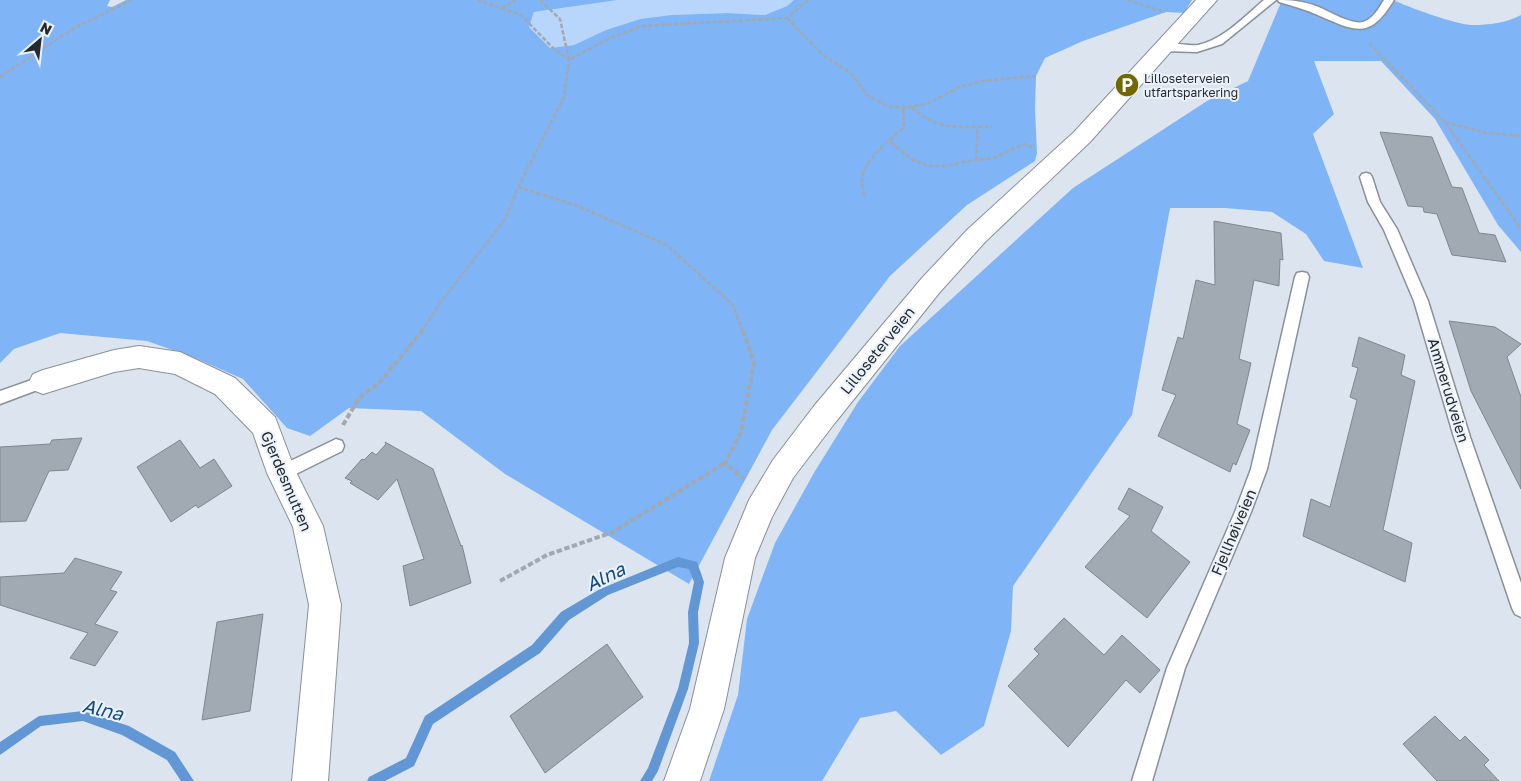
<svg xmlns="http://www.w3.org/2000/svg" width="1521" height="781" viewBox="0 0 1521 781" font-family="'Golos Text',sans-serif">
  <style>
    .green { fill: #b8d6fc }
    .forest { fill: #7fb5f6 }
    .lines { fill: none; stroke-linecap: round; stroke-linejoin: round }
    .stream { fill: #6297d6; fill-rule: evenodd }
    .building { fill: #a1a9b2; stroke: #7f868f }
    .lane-casing { stroke: #899099; stroke-width: 3 }
    .street-casing { stroke: #899099; stroke-width: 2 }
    .path-far1 { stroke: #a1a8b0; stroke-width: 2.5; stroke-dasharray: 4.5 2; stroke-linecap: butt }
    .path { stroke: #a1a8b0; stroke-width: 4; stroke-dasharray: 5.5 2.5; stroke-linecap: butt }
    .lane { fill: #fff; fill-rule: evenodd }
    .street { fill: #fff; fill-rule: evenodd }
    .labels { text-anchor: middle; dominant-baseline: central; stroke-width: 4; stroke-linejoin: round; paint-order: stroke }
    .far-poi-label { font-size: 12px; fill: #26292d; stroke: #eaf2fc; text-anchor: start }
    .street-label { font-size: 15px; fill: #26292d; stroke: #eaf2fc }
    .near-water-label { font-size: 19px; font-style: italic; fill: #144a84; stroke: #eaf2fc }
  </style>
  <rect width="100%" height="100%" fill="#dce5ef"/>
  <path class="green" d="M618,0H794L787,6L765,15L728,13L671,15L640,19L606,30L574,45L550,48L529,27L534,12Z"/>
  <path class="forest" d="M0,0H110L107,6L112,7L126,0H618L534,12L529,27L550,48L574,45L606,30L640,19L671,15L728,13L765,15L787,6L794,0H1192L1184,13L1166,12L1083,41L1045,58L1036,76L1035,109L1037,153L1035,161L967,205L890,276L772,430L689,584L505,474L421,411L349,408L310,436L287,428L243,379L195,358L147,341L60,333L14,349L0,363Z
    M1282,0H1393C1408,7 1457,25 1472,25C1489,25 1506,23 1521,15V252L1498,225L1435,119L1381,61H1314L1334,114L1313,134L1363,268L1324,261L1306,234L1272,212L1225,208H1170L1132,415L1013,586L1011,631L984,726L941,755L896,711L860,718L822,781H709L738,695L747,619L775,543L815,471L858,402L900,346L1073,188L1207,101L1248,81Z"/>
  <g class="lines">
    <path class="stream" d="M678,557L697,562L704,582L698,612L699,643L688,689L658,771L652,781H640L648,768L678,689L689,643L688,612L694,582L689,569L678,567L608,595L569,620L540,653L433,724L414,766L385,781H367L369,777L406,758L425,716L532,645L561,612L600,589Z
      M83,711L129,726L175,752L194,781H181L167,760L122,735L83,721L41,726L0,755V742L39,716Z"/>
  </g>
  <path class="building" d="M1380,132L1432,137L1452,187L1462,188L1479,233L1495,235L1506,262L1452,255L1437,214L1424,212L1423,207L1408,206Z
    M1214,221L1281,233L1283,260L1280,259L1279,286L1254,280L1239,359L1251,363L1237,424L1250,430L1236,465L1233,463L1230,472L1158,436L1176,395L1162,390L1178,337L1183,339L1196,280L1215,285Z
    M1449,321L1495,327L1521,344L1507,357L1521,397V489L1471,391Z
    M1359,337L1405,355L1401,375L1415,381L1383,530L1412,543L1405,582L1303,536L1311,499L1330,507L1357,400L1350,397L1358,368L1352,366Z
    M82,438L68,470L49,471L26,521L0,522V447L50,444L52,440Z
    M180,440L200,468L214,459L232,486L198,508L196,505L171,522L137,467Z
    M385,442L433,469L461,546L462,545L471,583L410,606L403,566L424,559L397,479L378,500L350,483L352,481L345,478L362,459L364,460L372,452L376,455L386,444Z
    M1129,488L1163,507L1151,531L1190,562L1147,618L1085,567L1130,516L1118,509Z
    M75,558L122,572L110,590L117,592L95,624L118,632L95,666L70,658L88,633L0,605V577L64,573Z
    M263,614L250,711L202,720L217,622Z
    M1064,618L1104,655L1122,635L1160,670L1140,693L1126,680L1068,747L1008,686L1039,654L1034,649Z
    M607,644L643,697L545,773L510,716Z
    M1435,716L1460,741L1465,736L1489,760L1484,765L1499,781H1437L1403,744Z"/>
  <g class="lines">
    <g class="lane-casing">
      <path id="lane" d="M1264,0H1276L1222,44L1197,52L1162,51L1156,48C1165,39 1186,47 1198,45C1223,40 1245,16 1264,0Z
        M1278,0C1291,0 1303,1 1316,6C1327,10 1351,25 1363,22C1373,19 1379,8 1384,0H1394C1370,39 1357,32 1320,16C1307,10 1293,6 1279,2Z
        M1366,173L1370,174L1372,177L1380,202L1397,229L1428,301L1470,437L1521,583V617L1515,614L1512,608L1454,437L1414,301L1384,230L1368,202L1360,177L1362,174Z
        M1302,272L1307,273L1309,277L1267,469L1251,512L1185,668L1152,781H1132L1167,668L1235,512L1251,469L1295,277L1297,273Z
        M43,376L48,378L50,382L48,386L0,404V391Z
        M336,439L342,441L344,446L342,451L288,478L282,480L276,478L274,473L276,468Z"/>
    </g>
    <g class="street-casing">
      <path id="street" d="M1196,0H1217L1090,142L985,242L940,292L834,424L793,478L772,517L755,558L724,709L700,781H664L690,709L725,558L749,500L773,460L814,406L922,278L967,230L1074,132Z
        M139,346L180,352L235,378L275,417L295,470L323,526L341,605L328,781H292L309,605L293,527L267,473L253,433L215,394L175,374L139,368L114,372L43,394L33,390L29,382L33,374L43,370L114,350Z"/>
    </g>
    <path class="path-far1" d="M540,0L560,19L569,60L610,38L642,26L787,18L808,0
      M1127,0L1165,12
      M502,8L516,0
      M787,18L823,55L852,74L867,95L888,106L903,108L927,104L959,87L982,81L1036,76
      M1369,43L1445,122L1521,229
      M0,77L74,28L132,0
      M912,107C937,132 959,126 992,127
      M1445,122L1486,133L1521,136
      M891,142L911,159L929,166H947L967,161L994,158L1024,144L1034,148
      M976,160L978,127
      M518,187L578,206L667,245L733,305L743,332
      M864,195C863,190 861,184 862,179C865,157 889,142 904,127L903,108
      M421,332L441,302L506,218L518,187L564,97L569,60L553,48L521,15L478,0"/>
    <path class="path" d="M743,331L754,362L741,432L725,463L744,479
      M343,425L359,398L381,381L422,331
      M500,581L547,555L613,532L725,463"/>
    <use href="#lane" class="lane"/>
    <use href="#street" class="street"/>
  </g>
  <defs>
    <g id="parking-disc" transform="scale(1.25)"><circle r="9.5" fill="#716800" stroke="#eaf2fc"/><path d="M-3.5-5.5H1a3.5 3.5 0 0 1 0 7H-1V5.5H-3.5ZM-1-3.4V-.6H.8a1.4 1.4 0 0 0 0-2.8Z" fill="#fff"/></g>
  </defs>
  <g fill-rule="evenodd">
    <use href="#parking-disc" x="1127" y="85"/>
  </g>
  <g class="labels">
    <g class="far-poi-label">
      <text x="1144" y="78">Lilloseterveien<tspan x="1144" dy="14">utfartsparkering</tspan></text>
    </g>
    <g class="street-label">
      <text transform="translate(877 350) rotate(-51)">Lilloseterveien</text>
      <text transform="translate(1449 390) rotate(73)">Ammerudveien</text>
      <text transform="translate(287 481) rotate(67)">Gjerdesmutten</text>
      <text transform="translate(1233 532) rotate(-67)">Fjellhøiveien</text>
    </g>
    <g class="near-water-label">
      <text transform="translate(605 576) rotate(-26)">Alna</text>
      <text transform="translate(103 709) rotate(13)">Alna</text>
    </g>
  </g>
  <g transform="translate(40 40) rotate(28)" stroke="#eaf2fc" stroke-width="4" paint-order="stroke">
  <path d="M0-4L9 19L0 12L-9 19Z" fill="#26292d"/>
  <text y="-8" font-size="14" font-weight="bold" text-anchor="middle" fill="#26292d">N</text>
  </g>
</svg>
